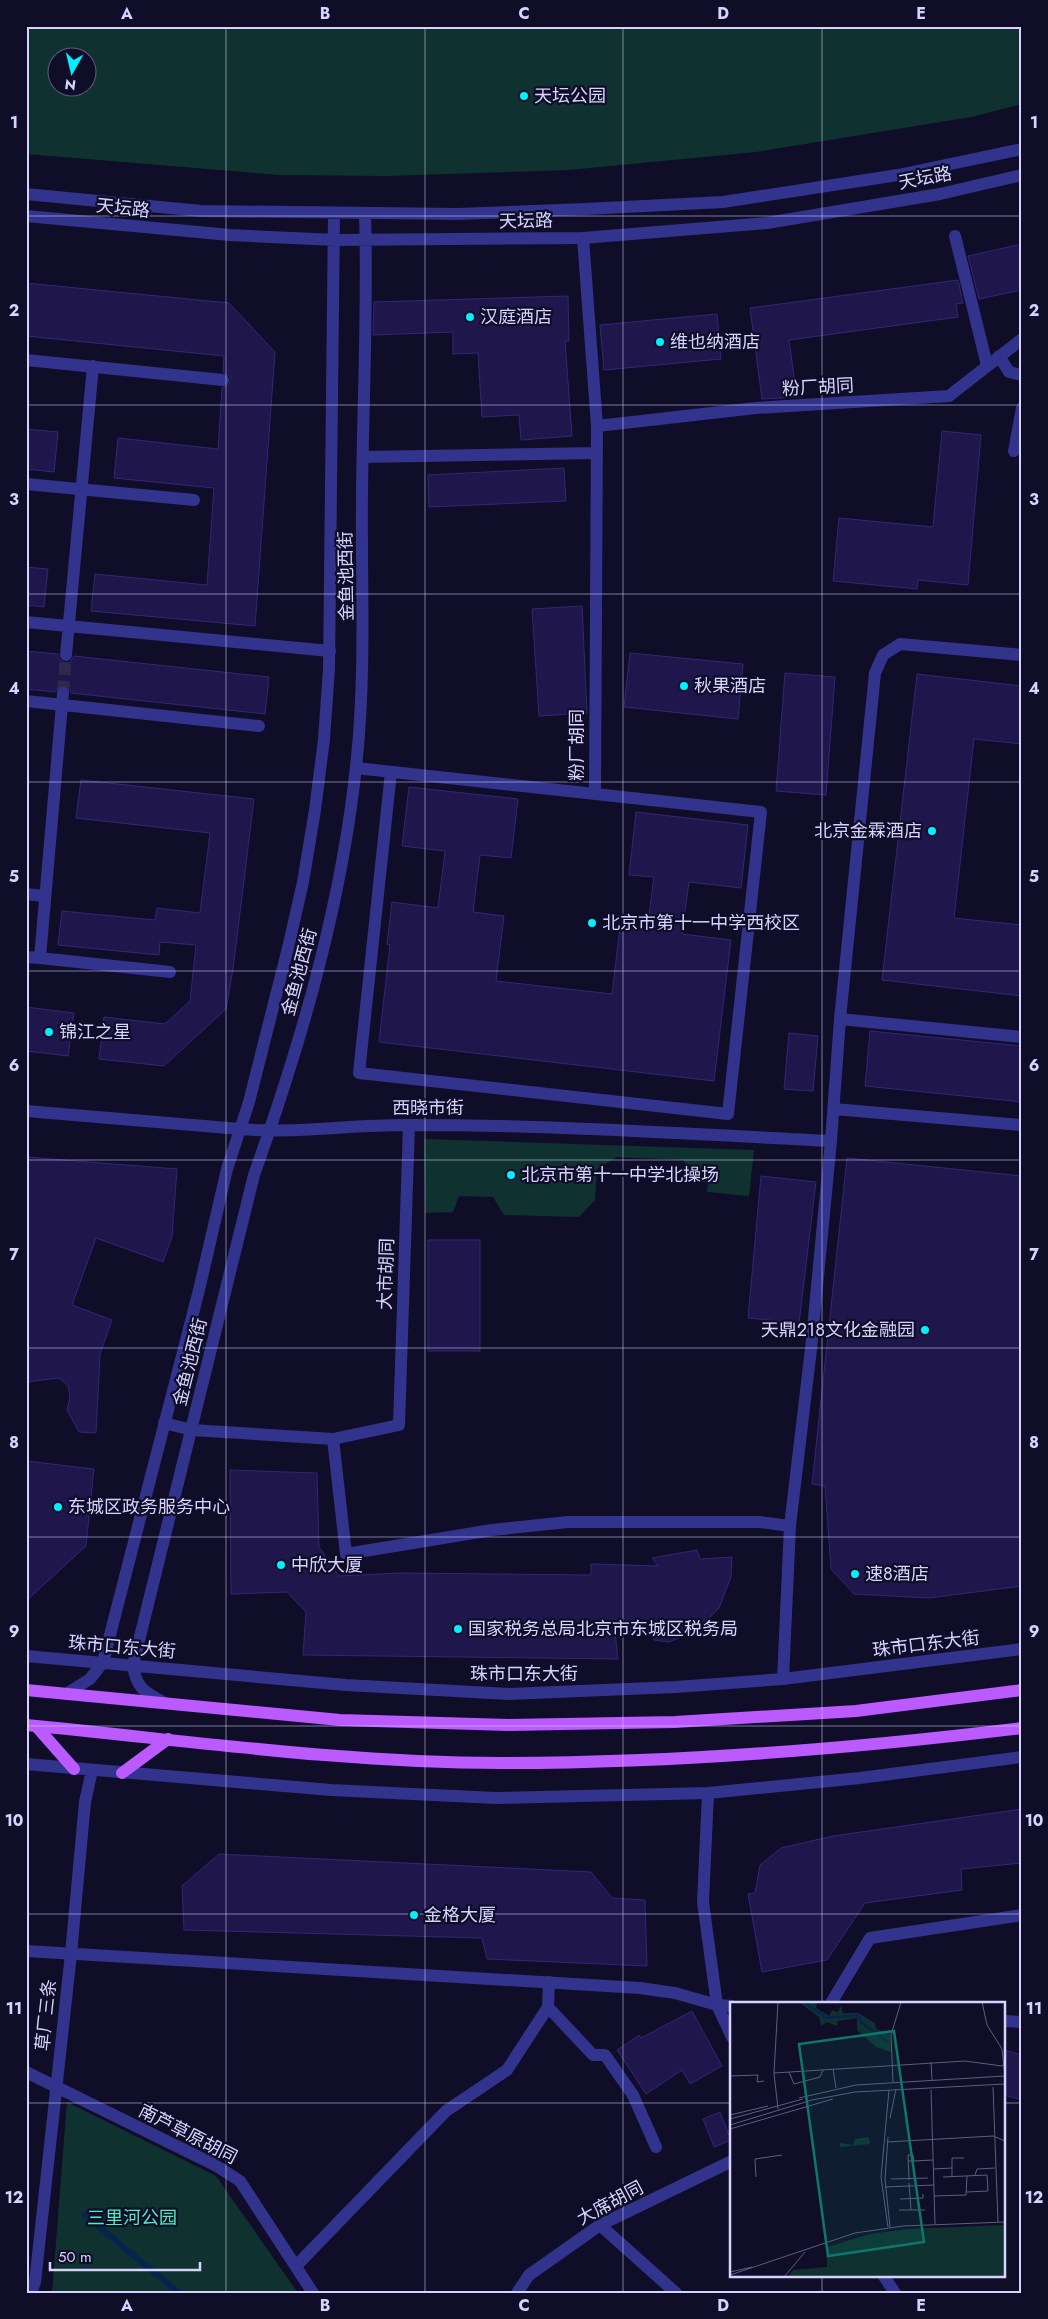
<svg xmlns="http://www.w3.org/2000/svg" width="1048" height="2319" viewBox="0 0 1048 2319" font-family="Jost,'Noto Sans SC',sans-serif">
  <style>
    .green { fill: #0f3230; fill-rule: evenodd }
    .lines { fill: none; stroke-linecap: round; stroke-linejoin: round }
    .stream { stroke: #06244d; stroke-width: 6 }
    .building { fill: #1f174b; stroke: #332679 }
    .minor-tunnel { stroke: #2e2b48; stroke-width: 12; stroke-dasharray: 12 6; stroke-linecap: butt }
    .service { stroke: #32338c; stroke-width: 12 }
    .minor { stroke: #32338c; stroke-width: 12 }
    .tertiary { stroke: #32338c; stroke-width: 12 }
    .primary { stroke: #ba5aff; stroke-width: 12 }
    .grid { fill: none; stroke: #d6d3ff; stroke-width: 1; stroke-opacity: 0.55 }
    .poi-dot { fill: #00f1fe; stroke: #100d28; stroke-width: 2 }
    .labels { text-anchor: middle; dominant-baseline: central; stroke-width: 4.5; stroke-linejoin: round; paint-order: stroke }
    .poi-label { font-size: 18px; fill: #d6d3ff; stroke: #100d28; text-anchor: start }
    .street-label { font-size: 18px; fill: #d6d3ff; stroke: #100d28 }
    .park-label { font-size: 18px; fill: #52edbf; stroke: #100d28 }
    .inset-river { fill: none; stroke: #06244d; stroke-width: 2.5 }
    .inset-road { fill: none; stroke: #5f5c7e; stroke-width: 1 }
    .view { fill: #0f766e; fill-opacity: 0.15; stroke: #0f766e; stroke-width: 2.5 }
    .inset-edge { fill: none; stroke: #d6d3ff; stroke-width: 2.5 }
    .neatline { fill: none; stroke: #d6d3ff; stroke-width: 2 }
    .grid-label { font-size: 16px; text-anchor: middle; font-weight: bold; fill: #d6d3ff }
  </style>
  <rect width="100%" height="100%" fill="#100d28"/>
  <path class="green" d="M26,26H1022V104L971,117L756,152L569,170L387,176L279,175L26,154ZM58,58H88V88H58Z
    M424,1139L754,1150L749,1196L707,1192L708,1183L686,1181L684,1160L617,1157L597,1169L595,1200L579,1217L504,1215L493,1197L459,1196L453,1212L425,1213Z
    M67,2102L216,2176L298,2293H52Z"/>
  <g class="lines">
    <path class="stream" d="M85,2215L179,2293"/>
  </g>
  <path class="building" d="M1022,244V290L979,299L968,256Z
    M958,280L963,303L956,304L958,317L789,340L797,397L762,399L750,308Z
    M26,283L229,303L275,352L255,626L91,611L95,574L207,585L214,488L114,478L118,438L218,449L222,388L229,385L231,377L223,372L224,356L26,336Z
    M568,296L569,341H565L572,436L521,440L519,415L482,417L478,353L453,354V332L373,335L374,302Z
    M717,314L721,359L604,370L600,325Z
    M26,429L58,432L54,472L26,469Z
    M942,431L981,435L968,585L918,580L917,589L833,581L839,518L933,527Z
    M564,468L566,501L429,507L428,475Z
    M26,567L48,569L44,607L26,605Z
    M582,606L587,713L539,716L532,609Z
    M26,651L58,654L59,659L65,663L70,662L74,656L269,677L265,714L71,693L70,689L64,685L59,686L55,692L26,689Z
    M630,653L743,664L738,719L624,707Z
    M785,673L835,677L826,795L776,791Z
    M917,674L1022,686V744L974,739L954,918L1022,925V996L882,980Z
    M81,780L254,799L233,969L226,1009L164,1066L99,1059L104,1017L165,1024L190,1001L196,945L160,942L159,955L58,945L62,911L155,920L157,908L200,913L210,833L76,818Z
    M409,787L518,799L511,858L480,855L473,912L504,916L496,981L612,994L620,927L647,930L654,877L629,875L636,812L748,825L741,888L689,882L682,934L731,940L714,1081L379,1042L390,945L387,944L392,902L438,908L445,851L402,846Z
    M26,1007L74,1013L68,1056L26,1051Z
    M870,1031L1022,1046V1102L865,1086Z
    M789,1033L818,1036L813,1091L784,1089Z
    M26,1157L177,1169L172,1237L163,1262L96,1238L72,1305L112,1320L100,1354L96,1433L79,1432L67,1410L70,1397L68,1386L59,1378L26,1382Z
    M847,1158L1022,1176V1586L929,1598L854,1594L831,1569L825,1486L812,1484Z
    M761,1176L816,1182L799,1323L748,1318Z
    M428,1240H480V1351H428Z
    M26,1461L94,1469L86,1546L26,1601Z
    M230,1470L317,1473L319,1547L339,1576L401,1573L591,1575V1564L658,1566L652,1558L697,1550L700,1559L732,1557L731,1577L719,1608L696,1631L669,1642L654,1640L653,1631L615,1632L618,1659L303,1655L306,1612L287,1592L231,1594Z
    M1022,1809V1863L961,1869L962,1890L865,1903L827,1960L762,1972L748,1894L755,1893L760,1865L781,1848L833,1836Z
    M219,1854L591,1872L612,1898L645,1900L647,1966L487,1959L482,1938L184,1930L182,1886Z
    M692,2011L722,2066L690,2084L682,2070L646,2094L617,2050L639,2035L641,2038Z
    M1004,2050L1022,2055V2100L1004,2095Z
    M720,2112L731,2140L714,2147L703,2119Z"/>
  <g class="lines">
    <path class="minor-tunnel" d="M63,693L66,655"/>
    <path class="service" d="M583,238L597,426L595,793
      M999,356L1009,372L1022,375
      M597,426L756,408L949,396L1022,339
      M1014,451L1022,408
      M363,457L597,453
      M356,768L761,812L728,1114L359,1073L391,772
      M840,1019L1022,1037
      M834,1109L1022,1125
      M409,1125L399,1425L333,1439L346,1554L492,1530L568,1522H760L790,1526
      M240,1129C297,1134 354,1124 411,1125C551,1125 691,1134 831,1141
      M164,1423L192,1430L333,1439
      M783,1679L790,1526L811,1349L831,1141L840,1019L875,673L883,655L900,644L1022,655
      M549,1982L548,2007L593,2055H605L633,2095L656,2147
      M717,2005L732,2037
      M26,2072L215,2165L240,2181L313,2293
      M600,2225L676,2293
      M296,2266L446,2111L507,2070L548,2007
      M883,2275L895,2293
      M517,2293L529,2275L600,2225L732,2161"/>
    <path class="minor" d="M955,236L987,365
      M26,360L223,380
      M26,484L194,500
      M26,622L330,651
      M66,655L93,366
      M26,701L259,726
      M26,894L45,896
      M26,957L40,958L63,693
      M40,958L170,972
      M26,1111L240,1129
      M708,1793L703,1902L717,2005
      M26,1951L640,1988L675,1993L717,2005L732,2006
      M831,2003L870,1938L1022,1915
      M1004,2021L1022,2022"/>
    <path class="tertiary" d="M26,194L201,211L458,214L585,209L723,202L898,175L1022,149
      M26,216L230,235L335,240L583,238L767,223L940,194L1022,175
      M26,1656L346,1685L509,1694L676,1687L783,1679L1022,1649
      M66,1694L90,1679L103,1662L199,1290L227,1169L249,1102L288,948L303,882L315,810L324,739L329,669L334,213
      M165,1703C146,1693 136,1689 133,1665L254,1175C302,1040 343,900 357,757C366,669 361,581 362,493C363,400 368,307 365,214
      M26,1764L331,1790L495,1798L708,1793L860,1778L1022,1757
      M31,2293L35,2282L71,1954L85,1802L92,1770"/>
    <path class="primary" d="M26,1690L340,1720L509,1725L675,1722L856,1711L1022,1690
      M26,1725C184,1740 343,1763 501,1763C675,1763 849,1749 1022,1728
      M36,1726L74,1769
      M122,1773L168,1739"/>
  </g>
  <path class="grid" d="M226,26V2293M425,26V2293M623,26V2293M822,26V2003M26,216H1022M26,405H1022M26,594H1022M26,782H1022M26,971H1022M26,1160H1022M26,1348H1022M26,1537H1022M26,1726H1022M26,1914H1022M26,2103H732M1004,2103H1022M822,2275V2293"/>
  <g class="poi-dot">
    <circle cx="524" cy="96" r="5"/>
    <circle cx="470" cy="317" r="5"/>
    <circle cx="660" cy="342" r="5"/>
    <circle cx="684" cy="686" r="5"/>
    <circle cx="932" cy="831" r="5"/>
    <circle cx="592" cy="923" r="5"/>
    <circle cx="49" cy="1032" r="5"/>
    <circle cx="511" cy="1175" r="5"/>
    <circle cx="925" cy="1330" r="5"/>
    <circle cx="58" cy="1507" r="5"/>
    <circle cx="281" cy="1565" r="5"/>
    <circle cx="855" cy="1574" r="5"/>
    <circle cx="458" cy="1629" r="5"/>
    <circle cx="414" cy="1915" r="5"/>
  </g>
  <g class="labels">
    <g class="poi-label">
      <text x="534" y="96">天坛公园</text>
      <text x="480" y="317">汉庭酒店</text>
      <text x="670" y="342">维也纳酒店</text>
      <text x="694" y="686">秋果酒店</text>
      <text x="922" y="831" text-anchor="end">北京金霖酒店</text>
      <text x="602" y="923">北京市第十一中学西校区</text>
      <text x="59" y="1032">锦江之星</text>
      <text x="521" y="1175">北京市第十一中学北操场</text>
      <text x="915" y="1330" text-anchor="end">天鼎218文化金融园</text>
      <text x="68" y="1507">东城区政务服务中心</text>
      <text x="291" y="1565">中欣大厦</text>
      <text x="865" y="1574">速8酒店</text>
      <text x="468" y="1629">国家税务总局北京市东城区税务局</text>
      <text x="424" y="1915">金格大厦</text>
    </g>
    <g class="street-label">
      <text transform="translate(925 178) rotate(-11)">天坛路</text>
      <text transform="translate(123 208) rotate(6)">天坛路</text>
      <text transform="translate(526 221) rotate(-1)">天坛路</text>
      <text transform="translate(818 387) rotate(-3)">粉厂胡同</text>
      <text transform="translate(346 576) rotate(-91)">金鱼池西街</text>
      <text transform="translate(577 745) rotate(-90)">粉厂胡同</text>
      <text transform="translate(299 972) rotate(-75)">金鱼池西街</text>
      <text x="428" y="1108">西晓市街</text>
      <text transform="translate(386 1274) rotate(-88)">大市胡同</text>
      <text transform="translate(190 1362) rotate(-76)">金鱼池西街</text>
      <text transform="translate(926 1644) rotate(-7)">珠市口东大街</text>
      <text transform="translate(122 1647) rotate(5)">珠市口东大街</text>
      <text x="524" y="1674">珠市口东大街</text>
      <text transform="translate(46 2015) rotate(-84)">草厂三条</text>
      <text transform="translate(188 2134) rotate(27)">南芦草原胡同</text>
      <text transform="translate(610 2203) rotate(-28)">大席胡同</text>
    </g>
    <g class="park-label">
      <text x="132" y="2218">三里河公园</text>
    </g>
  </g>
  <g transform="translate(730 2002)">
    <rect width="275" height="275" fill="#100d28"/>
    <path d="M69,0H87L86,6L99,14L102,8L108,10L111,4L113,11H128L145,21L146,27L160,32L161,50L146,45L127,28V16L108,19L107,24L97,20L91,24L89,15ZM139,135L140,142L110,145V141L123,143L125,137ZM275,223V275H58L63,268L97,265V245L140,232L177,227Z" fill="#0f3230"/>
    <path class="inset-river" d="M74,0L97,16L127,13L132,21L158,40"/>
    <path class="inset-road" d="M48,0L44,71L48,107M252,0L257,23L272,47L275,74M201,60L202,78M103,67L106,86M59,70L64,82L90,75L93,68M44,71L235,59L272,64L275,60M0,74L28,73L27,80L34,79M163,80L161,33L171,0M263,85L268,220M201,88L205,222M69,96L126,83L275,74M0,113L38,104M160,116L166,87M0,117L73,97M0,123L82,98L125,90L275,82M0,127L103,97M158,135L155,177L160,225M157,140L263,134L275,139M178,159H184L183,153H178L179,178M184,159L203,158M203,167L222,166M245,173L247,167L265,166M222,174V156H234M26,175L25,157L52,153M213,175L257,173L258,189L237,190M161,177L198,176M179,181L181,208M155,185L204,183M204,194L236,193L237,174M170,197L193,196V192M169,208H195M158,225L151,175L159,88M0,270L22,265M0,273L125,231L173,224L275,220M54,275L75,250"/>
    <path class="view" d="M164,29L194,240L98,254L69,42Z"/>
    <rect width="275" height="275" class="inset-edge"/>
  </g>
  <rect width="1048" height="2319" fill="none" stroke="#100d28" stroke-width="55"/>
  <g transform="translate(72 72) rotate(188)"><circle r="24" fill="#100d28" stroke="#5f5c7e"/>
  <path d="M0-4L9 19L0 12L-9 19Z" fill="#00f1fe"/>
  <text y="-8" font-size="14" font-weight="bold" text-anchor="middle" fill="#d6d3ff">N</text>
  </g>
  <path d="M50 2262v8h150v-8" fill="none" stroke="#d6d3ff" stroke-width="2.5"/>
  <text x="58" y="2262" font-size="15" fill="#d6d3ff" stroke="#100d28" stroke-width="4" paint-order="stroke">50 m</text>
  <rect x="28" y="28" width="992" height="2264" class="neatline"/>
  <g class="grid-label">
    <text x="127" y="19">A</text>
    <text x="325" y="19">B</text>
    <text x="524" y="19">C</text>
    <text x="723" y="19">D</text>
    <text x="921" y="19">E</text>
    <text x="14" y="128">1</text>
    <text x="1034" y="128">1</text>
    <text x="14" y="316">2</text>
    <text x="1034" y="316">2</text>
    <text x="14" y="505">3</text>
    <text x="1034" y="505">3</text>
    <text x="14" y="694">4</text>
    <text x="1034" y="694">4</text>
    <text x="14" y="882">5</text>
    <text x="1034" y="882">5</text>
    <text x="14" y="1071">6</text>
    <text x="1034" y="1071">6</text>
    <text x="14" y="1260">7</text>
    <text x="1034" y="1260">7</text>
    <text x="14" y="1448">8</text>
    <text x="1034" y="1448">8</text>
    <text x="14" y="1637">9</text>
    <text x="1034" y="1637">9</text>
    <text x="14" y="1826">10</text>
    <text x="1034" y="1826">10</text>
    <text x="14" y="2014">11</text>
    <text x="1034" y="2014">11</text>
    <text x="14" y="2203">12</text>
    <text x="1034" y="2203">12</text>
    <text x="127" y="2311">A</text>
    <text x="325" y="2311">B</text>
    <text x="524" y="2311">C</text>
    <text x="723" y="2311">D</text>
    <text x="921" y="2311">E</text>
  </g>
</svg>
